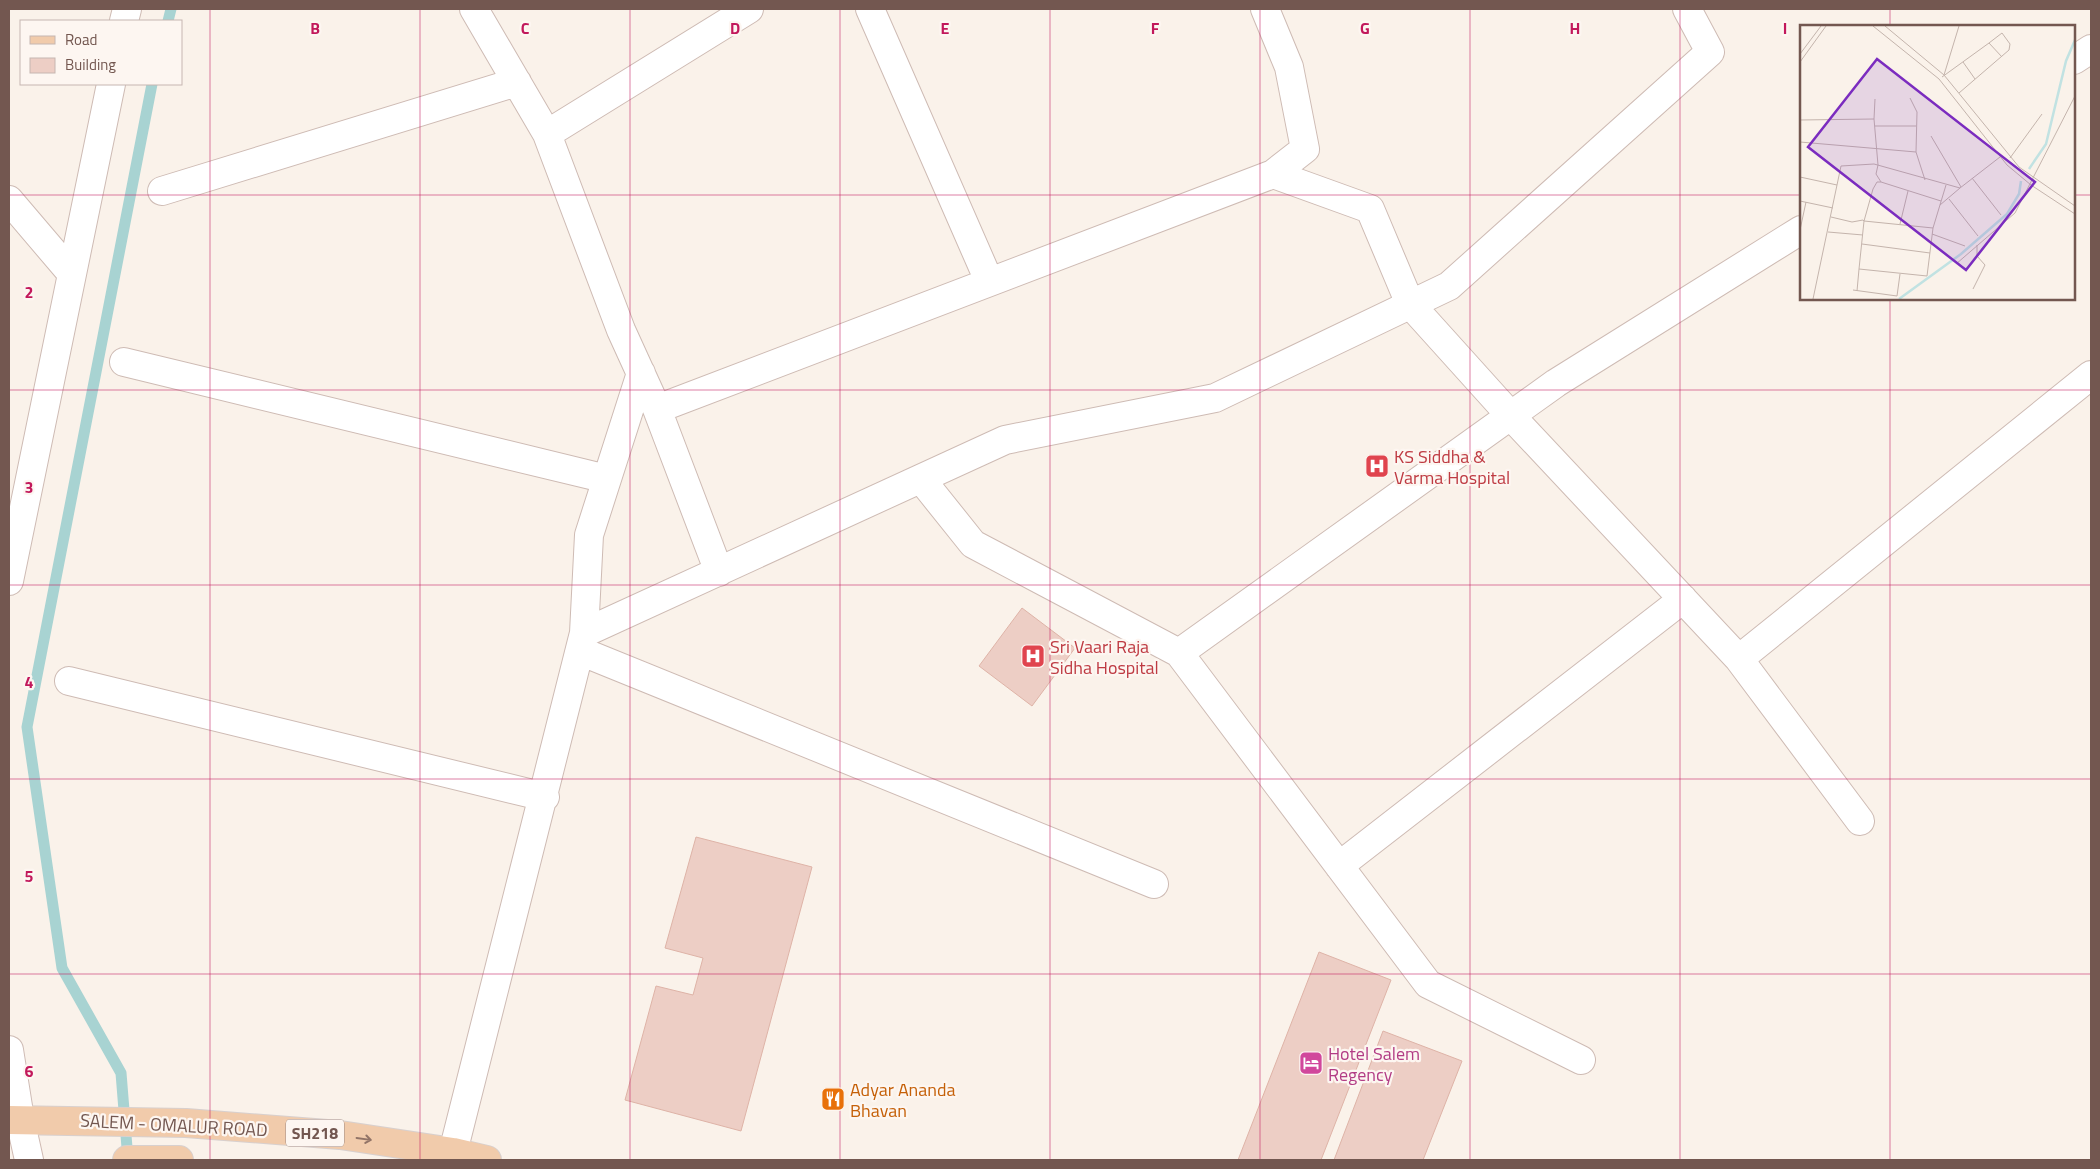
<svg xmlns="http://www.w3.org/2000/svg" width="2100" height="1169" viewBox="0 0 2100 1169" font-family="'Titillium Web',sans-serif">
  <style>
    .lines { fill: none; stroke-linecap: round; stroke-linejoin: round }
    .stream { stroke: #a8d3d2; stroke-width: 11 }
    .building { fill: #edcec5; stroke: #deb3a7 }
    .street-casing { stroke: #cebbb4; stroke-width: 30 }
    .secondary-casing { stroke: #d0bab2; stroke-width: 30 }
    .primary-casing { stroke: #d8d0ce; stroke-width: 30 }
    .street { stroke: #fff; stroke-width: 28 }
    .secondary { stroke: #fff; stroke-width: 28 }
    .primary { stroke: #f1cbab; stroke-width: 28 }
    .oneway { stroke: #927467 }
    .grid { fill: none; stroke: #c2185b; stroke-width: 1; stroke-opacity: 0.55 }
    .labels { text-anchor: middle; dominant-baseline: central; stroke-width: 4.5; stroke-linejoin: round; paint-order: stroke }
    .shield { fill: #fdf6f1; stroke: #9c8780; stroke-width: 1 }
    .shield-label { font-size: 16px; font-weight: bold; fill: #735750 }
    .health-label { font-size: 18px; fill: #be3a42; stroke: #fdf6f1; text-anchor: start }
    .hotel-label { font-size: 18px; fill: #b23c85; stroke: #fdf6f1; text-anchor: start }
    .food-label { font-size: 18px; fill: #c56008; stroke: #fdf6f1; text-anchor: start }
    .street-label { font-size: 18px; fill: #735750; stroke: #fdf6f1 }
    .inset-river { fill: none; stroke: #c1e2e2; stroke-width: 2.5 }
    .inset-road { fill: none; stroke: #c4b4ac; stroke-width: 1 }
    .view { fill: #7b2cbf; fill-opacity: 0.15; stroke: #7b2cbf; stroke-width: 2.5 }
    .inset-edge { fill: none; stroke: #735750; stroke-width: 2.5 }
    .grid-label { font-size: 16px; text-anchor: middle; font-weight: bold; fill: #c2185b; stroke: #fdf6f1; stroke-width: 4.5; stroke-linejoin: round; paint-order: stroke }
  </style>
  <rect width="100%" height="100%" fill="#faf2ea"/>
  <g class="lines">
    <path class="stream" d="M168,21L171,9
      M128,1160L121,1073L62,968L27,727L152,84"/>
  </g>
  <path class="building" d="M1022,608L1075,648L1032,706L979,666Z
    M696,837L812,867L741,1131L625,1100L656,986L693,995L703,958L665,948Z
    M1319,952L1391,980L1321,1160H1238Z
    M1383,1031L1462,1061L1423,1160H1334Z"/>
  <g class="lines">
    <g class="street-casing">
      <path id="street" d="M474,9L547,134L749,9
        M870,9L989,281
        M1265,9L1289,67L1305,149L1273,174L1370,209L1410,304L1511,416L1739,659L2091,375
        M124,21L127,9
        M2074,60L2091,49
        M547,134L621,330L657,409L719,572
        M162,191L517,82
        M9,200L72,274
        M124,362L607,479
        M657,409L1273,174
        M921,479L973,544L1179,653L1428,984L1581,1060
        M9,581L111,84
        M584,633L589,535L641,373
        M580,651L1154,884
        M1179,653L1556,383L1801,230
        M1739,659L1860,821
        M69,681L545,797
        M1339,866L1683,599
        M9,1050L20,1119
        M453,1152L584,633L1005,440L1215,398L1449,286L1710,52L1687,9"/>
    </g>
    <g class="secondary-casing">
      <path id="secondary" d="M20,1119L29,1160"/>
    </g>
    <g class="primary-casing">
      <path id="primary" d="M9,1120L186,1123L340,1135L453,1152L487,1160
        M127,1160H179"/>
    </g>
    <use href="#street" class="street"/>
    <use href="#secondary" class="secondary"/>
    <use href="#primary" class="primary"/>
  </g>
  <defs><path id="oneway-shaft" d="M-6 0H5M1.5-3L5.5 0L1.5 3" fill="none" stroke-width="1.6" stroke-linecap="round" stroke-linejoin="round" transform="scale(1.25)"/></defs>
  <use class="oneway" href="#oneway-shaft" transform="translate(364 1139) rotate(8)"/>
  <path class="grid" d="M210,9V1160M420,9V1160M630,9V1160M840,9V1160M1050,9V1160M1260,9V1160M1470,9V1160M1680,9V1160M1890,9V26M9,195H1801M2074,195H2091M1890,299V1160M9,390H2091M9,585H2091M9,779H2091M9,974H2091"/>
  <defs>
    <g id="hospital-square" transform="scale(1.25)"><rect x="-9" y="-9" width="18" height="18" rx="4" fill="#e0444e" stroke="#fdf6f1"/><path d="M-5-5h3v3.5h4V-5h3V5h-3V1.5h-4V5h-3Z" fill="#fff"/></g>
    <g id="hotel-square" transform="scale(1.25)"><rect x="-9" y="-9" width="18" height="18" rx="4" fill="#d1479c" stroke="#fdf6f1"/><path d="M-6-4.5h1.5V1H6V5H4.5V3h-9V5H-6ZM-4 0a1.8 1.8 0 1 1 3.6 0ZM.5 0V-2.5h3Q6-2.5 6 0Z" fill="#fff"/></g>
    <g id="restaurant-square" transform="scale(1.25)"><rect x="-9" y="-9" width="18" height="18" rx="4" fill="#e8710a" stroke="#fdf6f1"/><path d="M-5-6h1v4h1v-4h1v4h1v-4h1v5L-1.5 .5V6h-2V.5L-5-1ZM5-6V6H3V1.5H1.5Q1.5-4 5-6Z" fill="#fff"/></g>
  </defs>
  <g fill-rule="evenodd">
    <use href="#hospital-square" x="1377" y="466"/>
    <use href="#hospital-square" x="1033" y="656"/>
    <use href="#hotel-square" x="1311" y="1063"/>
    <use href="#restaurant-square" x="833" y="1099"/>
  </g>
  <g class="labels">
    <rect class="shield" x="286" y="1119.5" width="58" height="27" rx="4"/>
    <g class="shield-label">
      <text x="315" y="1133">SH218</text>
    </g>
    <g class="health-label">
      <text x="1394" y="456">KS Siddha &amp;<tspan x="1394" dy="21">Varma Hospital</tspan></text>
      <text x="1050" y="646">Sri Vaari Raja<tspan x="1050" dy="21">Sidha Hospital</tspan></text>
    </g>
    <g class="hotel-label">
      <text x="1328" y="1053">Hotel Salem<tspan x="1328" dy="21">Regency</tspan></text>
    </g>
    <g class="food-label">
      <text x="850" y="1089">Adyar Ananda<tspan x="850" dy="21">Bhavan</tspan></text>
    </g>
    <g class="street-label">
      <text transform="translate(174 1125) rotate(3)">SALEM - OMALUR ROAD</text>
    </g>
  </g>
  <g transform="translate(1800 25)">
    <rect width="275" height="275" fill="#faf2ea"/>
    <path class="inset-river" d="M229,144L246,119L266,36L275,15M99,274L161,229L207,189L219,169L221,156"/>
    <path class="inset-road" d="M73,1L139,54L207,140L231,160L275,189M85,1L144,50L219,142L275,181M0,29L21,1M0,37L26,1M163,37L175,54M144,50L159,1M142,52L189,18L202,32M159,68L209,25L210,19L202,8L189,18M110,73L117,87L116,127L125,155M74,94L75,74M0,95L74,94L78,140L76,149L81,157H77L73,164L64,196L59,244L127,251L133,203L64,196L63,195L52,197L31,192M75,101H116M131,111L161,162M0,117L116,127M210,133L242,89M0,152L37,160M172,153L201,190M81,157L141,176M149,174L178,211M0,176L33,183M140,180L160,163M100,199L108,166M133,203L146,160M0,205L6,177M28,207L63,210M132,209L165,221M62,219L130,228M156,239L215,188L275,71M173,264L185,240L177,231V220M53,265L97,271L100,249M57,266L59,244M13,274L41,141L74,139L160,163L200,132"/>
    <path class="view" d="M77,34L235,157L166,245L8,122Z"/>
    <rect width="275" height="275" class="inset-edge"/>
  </g>
  <g class="grid-label">
    <text x="315" y="34">B</text>
    <text x="525" y="34">C</text>
    <text x="735" y="34">D</text>
    <text x="945" y="34">E</text>
    <text x="1155" y="34">F</text>
    <text x="1365" y="34">G</text>
    <text x="1575" y="34">H</text>
    <text x="1785" y="34">I</text>
    <text x="29" y="298">2</text>
    <text x="29" y="493">3</text>
    <text x="29" y="688">4</text>
    <text x="29" y="882">5</text>
    <text x="29" y="1077">6</text>
  </g>
  <rect width="2100" height="1169" fill="none" stroke="#735750" stroke-width="20"/>
  <rect x="20" y="20" width="162" height="65" fill="#fdf6f1" stroke="#c6b6b1"/>
  <rect x="30" y="36" width="25" height="8" fill="#f1cbab" stroke="#c6b6b1"/>
  <text x="65" y="45" font-size="15" fill="#735750">Road</text>
  <rect x="30" y="58" width="25" height="15" fill="#edcec5" stroke="#c6b6b1"/>
  <text x="65" y="70" font-size="15" fill="#735750">Building</text>
</svg>
